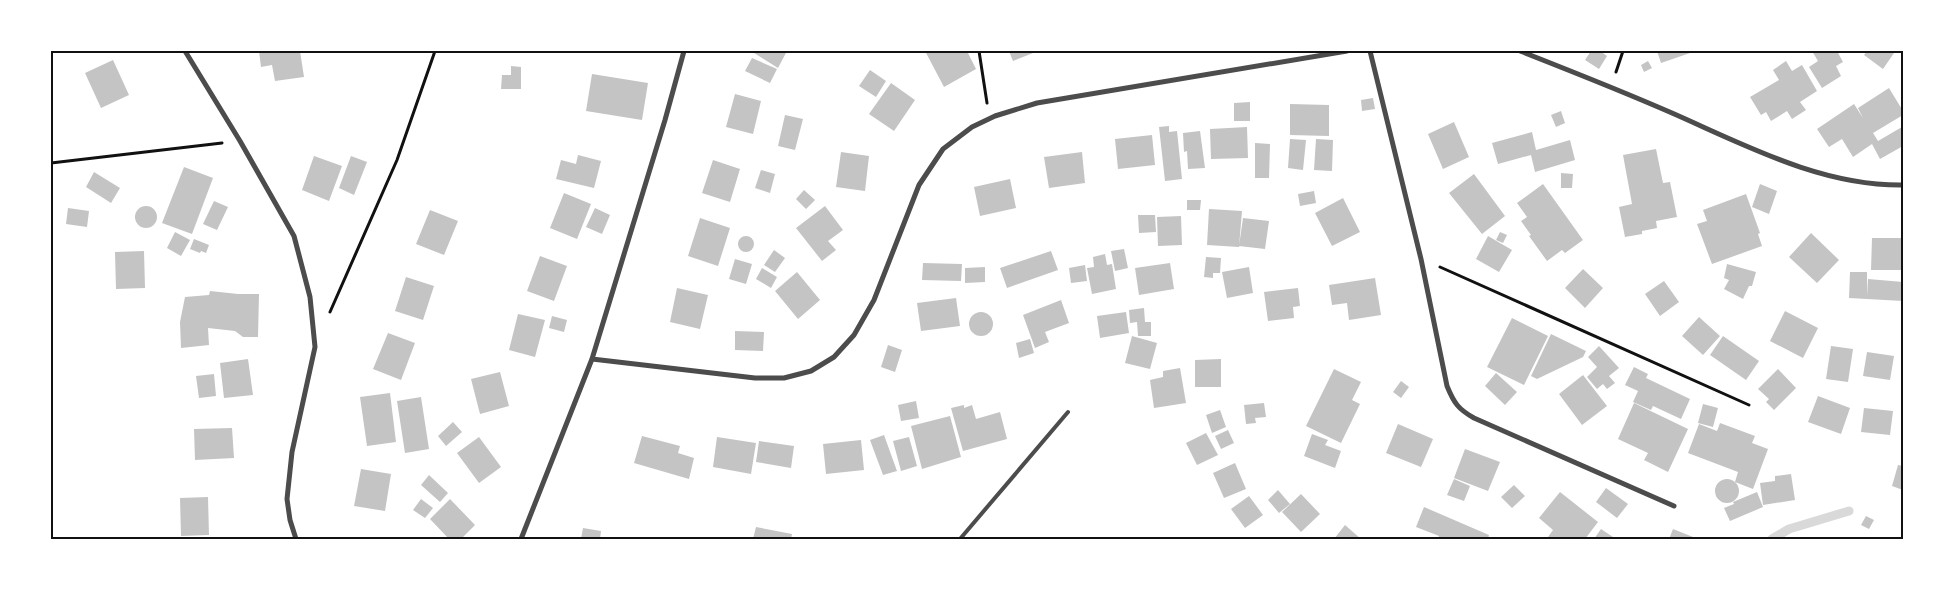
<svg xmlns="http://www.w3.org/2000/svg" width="1954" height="590" viewBox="0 0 1954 590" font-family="Roboto,sans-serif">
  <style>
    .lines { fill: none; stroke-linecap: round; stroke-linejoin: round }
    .stream { stroke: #d9d9d9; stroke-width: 9 }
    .building { fill: #c4c4c4 }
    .path { stroke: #111; stroke-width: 3 }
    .service { stroke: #4c4c4c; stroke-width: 4 }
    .minor { stroke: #4c4c4c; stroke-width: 5 }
    .neatline { fill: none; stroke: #111; stroke-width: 2 }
  </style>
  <rect width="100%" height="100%" fill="#fff"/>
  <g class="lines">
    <path class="stream" d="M1772,539L1789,529L1849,511"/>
  </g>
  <path class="building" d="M259,51H300L304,77L275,81L272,65L261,67Z
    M751,51H787L778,68Z
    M925,51H967L976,69L944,87Z
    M1009,51H1038L1013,61Z
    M1591,51H1600L1607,56L1599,69L1585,60Z
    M1657,51H1693V52L1661,63Z
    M1812,51H1837L1843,62L1836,66L1841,76L1822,88L1809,67L1818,61Z
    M1867,51H1892L1894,53L1883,69L1864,55Z
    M752,58L777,69L770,83L745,71Z
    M113,60L129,95L101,108L85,73Z
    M1648,61L1652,68L1644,72L1641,65Z
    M1786,61L1792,71L1802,65L1817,91L1800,102L1806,110L1792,119L1787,111L1771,121L1766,112L1761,115L1750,97L1779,80L1773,70Z
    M511,66L521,67V89H501L502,75H511Z
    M870,70L886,81L876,97L859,86Z
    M592,74L648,83L642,120L586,111Z
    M891,83L915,100L894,131L869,114Z
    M1889,88L1903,111V115L1873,133L1878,141L1902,127L1903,146L1880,159L1872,144L1853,157L1842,139L1829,147L1817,129L1854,104L1863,118L1858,108Z
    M735,94L761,101L753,134L726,127Z
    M1373,98L1375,109L1362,111L1361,100Z
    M1250,102V121H1234V103Z
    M1290,104L1329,105V136L1290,135Z
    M1561,111L1565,123L1556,127L1551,115Z
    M785,115L803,119L795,150L778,146Z
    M1454,122L1469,157L1443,169L1428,134Z
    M1169,126V132L1177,131L1182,179L1165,181L1159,127Z
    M1247,127L1248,158L1211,159L1210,129Z
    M1200,131L1205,168L1188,169L1187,151L1184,152L1183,133Z
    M1532,132L1536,150L1570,140L1575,160L1535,172L1531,155L1498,164L1492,143Z
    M1152,135L1155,165L1118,169L1115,139Z
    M1290,139L1306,140L1303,170L1288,168Z
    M1316,139L1333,140L1332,171L1314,170Z
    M1255,143L1270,144L1269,178H1255Z
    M1656,149L1663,183L1670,182L1677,217L1656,221L1657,228L1642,231V234L1625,237L1619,207L1632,204L1623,155Z
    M841,152L869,156L865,191L836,187Z
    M1082,152L1085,183L1049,188L1044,157Z
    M578,155L601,161L594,188L556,179L561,160L576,164Z
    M314,156L342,166L329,201L302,190Z
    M351,156L367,162L354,195L339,188Z
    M713,160L740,169L730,202L702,193Z
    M184,167L213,178L192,234L162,223Z
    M761,170L775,174L770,193L755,188Z
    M94,172L120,188L111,203L86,187Z
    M1561,173L1573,174L1572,188H1561Z
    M1474,174L1505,216L1482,234L1449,193Z
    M1010,179L1016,208L980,216L974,187Z
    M1543,184L1583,240L1565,253L1562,250L1547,261L1529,236L1531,235L1521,221L1527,217L1517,203Z
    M1760,184L1777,191L1769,214L1752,207Z
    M804,190L815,200L806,209L796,199Z
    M1314,191L1316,203L1300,206L1298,194Z
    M564,193L591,204L577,239L550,228Z
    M1746,194L1760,233L1758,234L1762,246L1712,264L1697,224L1707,221L1703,210Z
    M1343,198L1360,232L1332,246L1315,213Z
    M1187,200H1201L1200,210H1187Z
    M214,201L228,207L217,230L203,224Z
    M825,206L843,230L828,241L836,250L822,261L796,228Z
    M135 217a11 11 0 1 1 22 0a11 11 0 1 1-22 0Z
    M68,208L89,211L87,227L66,224Z
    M595,208L610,215L602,234L586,227Z
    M1209,209L1242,211L1239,247L1207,245Z
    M430,210L458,221L444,255L416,244Z
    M1138,215H1155L1156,232L1139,233Z
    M1181,216L1182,245L1158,246L1157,217Z
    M700,218L730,228L718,266L688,256Z
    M1243,218L1269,221L1265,249L1239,246Z
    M175,232L190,240L181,256L167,248Z
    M1500,232L1507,235L1503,243L1496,240Z
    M1811,233L1839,260L1817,283L1789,257Z
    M738 244a8 8 0 1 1 16 0a8 8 0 1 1-16 0Z
    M1488,236L1512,250L1499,272L1476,259Z
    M1872,238H1903V270H1871Z
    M194,239L209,245L206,253L201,251L200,253L190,249Z
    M1124,249L1128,268L1115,271L1111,251Z
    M774,250L785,258L775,272L764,265Z
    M144,251L145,288L116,289L115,252Z
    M1051,251L1058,270L1007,288L1000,268Z
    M1105,254L1107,265L1112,264L1116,289L1092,294L1087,268L1094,267L1093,257Z
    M540,256L567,266L554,301L527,291Z
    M1206,257L1221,258L1220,273H1213V278L1204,277Z
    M735,259L752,264L746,284L729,279Z
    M923,263L962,264L961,281L922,280Z
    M1170,263L1174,289L1139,295L1135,268Z
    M1727,264L1756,272L1752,286H1749L1743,299L1724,289L1729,280L1724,278Z
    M1085,265L1087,281L1071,283L1069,268Z
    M985,267V282L965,283V268Z
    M1249,267L1253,293L1227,298L1222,272Z
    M762,268L777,277L771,288L756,279Z
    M1583,269L1603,288L1585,308L1565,288Z
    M797,272L820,300L798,319L775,291Z
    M1850,272H1867V296L1868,279L1903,282V301L1849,298Z
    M406,277L434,286L423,320L395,311Z
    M1375,278L1381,315L1349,320L1347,303L1332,305L1329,285Z
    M1664,281L1679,302L1660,316L1645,294Z
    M677,288L708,295L700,329L670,322Z
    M1298,288L1300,306L1293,307L1294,318L1268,321L1264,292Z
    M210,291L238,294H259L258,337H243L235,331L208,328L209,345L181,348L180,322L185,297L209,295Z
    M956,298L960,326L921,331L917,303Z
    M1061,300L1069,323L1045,332L1049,342L1035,348L1023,315Z
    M1144,308L1145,322H1151V336H1138L1137,322L1130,323L1129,310Z
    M1785,311L1818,328L1803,358L1770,341Z
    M1126,312L1129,333L1100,338L1097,316Z
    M969 324a12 12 0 1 1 24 0a12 12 0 1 1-24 0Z
    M518,314L545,320L535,357L509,350Z
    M552,316L567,320L564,332L549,328Z
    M1699,317L1720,336L1703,355L1682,336Z
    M1512,318L1548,336L1524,385L1487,367Z
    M735,331L764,332L763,351L735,350Z
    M388,333L415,343L401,380L373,369Z
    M1551,334L1586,351L1583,357L1537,379L1531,376Z
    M1132,336L1157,343L1150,369L1125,363Z
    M1723,336L1759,361L1746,380L1710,355Z
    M1030,339L1034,353L1019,358L1016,343Z
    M888,345L902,350L895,372L881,367Z
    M1599,346L1619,368L1609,376L1615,383L1607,389L1603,384L1597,389L1587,377L1597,367L1588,357Z
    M1831,346L1853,349L1848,382L1826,379Z
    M1867,352L1894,356L1890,380L1863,376Z
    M248,359L253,395L224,398L220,363Z
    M1221,359V387H1195V360Z
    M1634,367L1648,374L1646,378L1690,399L1681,419L1653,406L1651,410L1633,402L1638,391L1625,385Z
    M1180,368L1186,403L1154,408L1150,380L1163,377V371Z
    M1334,369L1361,382L1352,400L1360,404L1341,443L1306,426Z
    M1778,369L1796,388L1774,410L1766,402L1769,399L1758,389Z
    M500,372L509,406L480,414L471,379Z
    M1496,373L1517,392L1505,405L1485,386Z
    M214,374L216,396L199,398L196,376Z
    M1583,375L1607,406L1582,425L1559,394Z
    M1401,381L1409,387L1401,398L1393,392Z
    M390,393L396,442L367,446L360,397Z
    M1818,396L1850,408L1841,434L1808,422Z
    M421,397L429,449L405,453L397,401Z
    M916,401L919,418L901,421L898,405Z
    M1264,403L1266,417L1255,418L1256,423L1246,424L1244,405Z
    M1634,403L1688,429L1668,472L1644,460L1648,453L1618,439Z
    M1703,404L1718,408L1713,427L1698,423Z
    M964,405V408L972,405L976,419L1000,412L1007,439L963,451L951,408Z
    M1864,408L1893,411L1890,435L1861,432Z
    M1220,410L1226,427L1212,433L1206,415Z
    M950,416L961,457L922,469L911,426Z
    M453,422L462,432L446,446L438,436Z
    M1720,423L1755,436L1752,443L1768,449L1753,489L1735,482L1738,472L1688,453L1699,424L1717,431Z
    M1398,424L1433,439L1421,467L1386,453Z
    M232,428L234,458L195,460L194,429Z
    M1228,430L1234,443L1221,449L1215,436Z
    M1206,433L1218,455L1197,465L1186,443Z
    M1312,434L1328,440L1325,445L1341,451L1335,468L1304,456Z
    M884,435L897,471L883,475L870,440Z
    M642,436L680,446L678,453L694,458L689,479L634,463Z
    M479,437L501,467L479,483L457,453Z
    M717,437L756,443L751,474L713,467Z
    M909,437L917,466L901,471L893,441Z
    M861,440L864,470L826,474L823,444Z
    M759,441L794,446L791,468L756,462Z
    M1465,449L1500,462L1488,491L1454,478Z
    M1235,463L1246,489L1224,498L1213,473Z
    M1898,465L1903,466V490L1892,486Z
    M361,469L391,474L385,511L354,506Z
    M1791,474L1795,500L1763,505L1760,483L1775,481V476Z
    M429,475L448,493L440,502L421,485Z
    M1715 491a12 12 0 1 1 24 0a12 12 0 1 1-24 0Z
    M1454,479L1470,486L1464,501L1447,495Z
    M1514,485L1525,496L1512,508L1501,497Z
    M1606,488L1628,504L1617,518L1596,502Z
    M1278,490L1290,504L1279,513L1268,500Z
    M1560,492L1598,522L1585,539H1550L1548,537L1553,530L1539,518Z
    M1757,492L1763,507L1730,521L1724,508L1734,504L1733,502Z
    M1301,494L1320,514L1301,532L1282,512Z
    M1249,496L1263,515L1245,528L1231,509Z
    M208,497L209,535L181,536L180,498Z
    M421,499L433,508L425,518L413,510Z
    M450,499L475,525L461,539H449L430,519Z
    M1424,507L1489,535L1488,539H1438L1439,536L1416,527Z
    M1866,516L1874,520L1869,529L1861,525Z
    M1345,525L1361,539H1334Z
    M756,527L792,534L791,539H753Z
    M583,528L601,531L600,539H581Z
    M1601,529L1616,539H1594Z
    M1673,529L1698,539H1669Z"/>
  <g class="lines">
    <path class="path" d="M979,51L987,103
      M1616,72L1623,51
      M51,163L222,143
      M1440,267L1749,405
      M330,312L397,160L435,51"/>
    <path class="service" d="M960,539L1068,412"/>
    <path class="minor" d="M185,51L240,141L294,236L310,297L315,347L292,452L287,499L290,520L296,539
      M1370,51L1421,259L1447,386C1454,403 1458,409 1474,418L1674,506
      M1520,51C1571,71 1622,91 1672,113C1745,145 1821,186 1903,185
      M592,359L755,378H784L811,371L834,357L854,335L874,300L919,185L943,149L972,127L995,116L1037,103L1347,51
      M521,539L592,359L665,120L684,51"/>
  </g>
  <rect width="1954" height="590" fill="none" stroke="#ffffff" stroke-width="105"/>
  <rect x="52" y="52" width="1850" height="486" class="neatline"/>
</svg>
